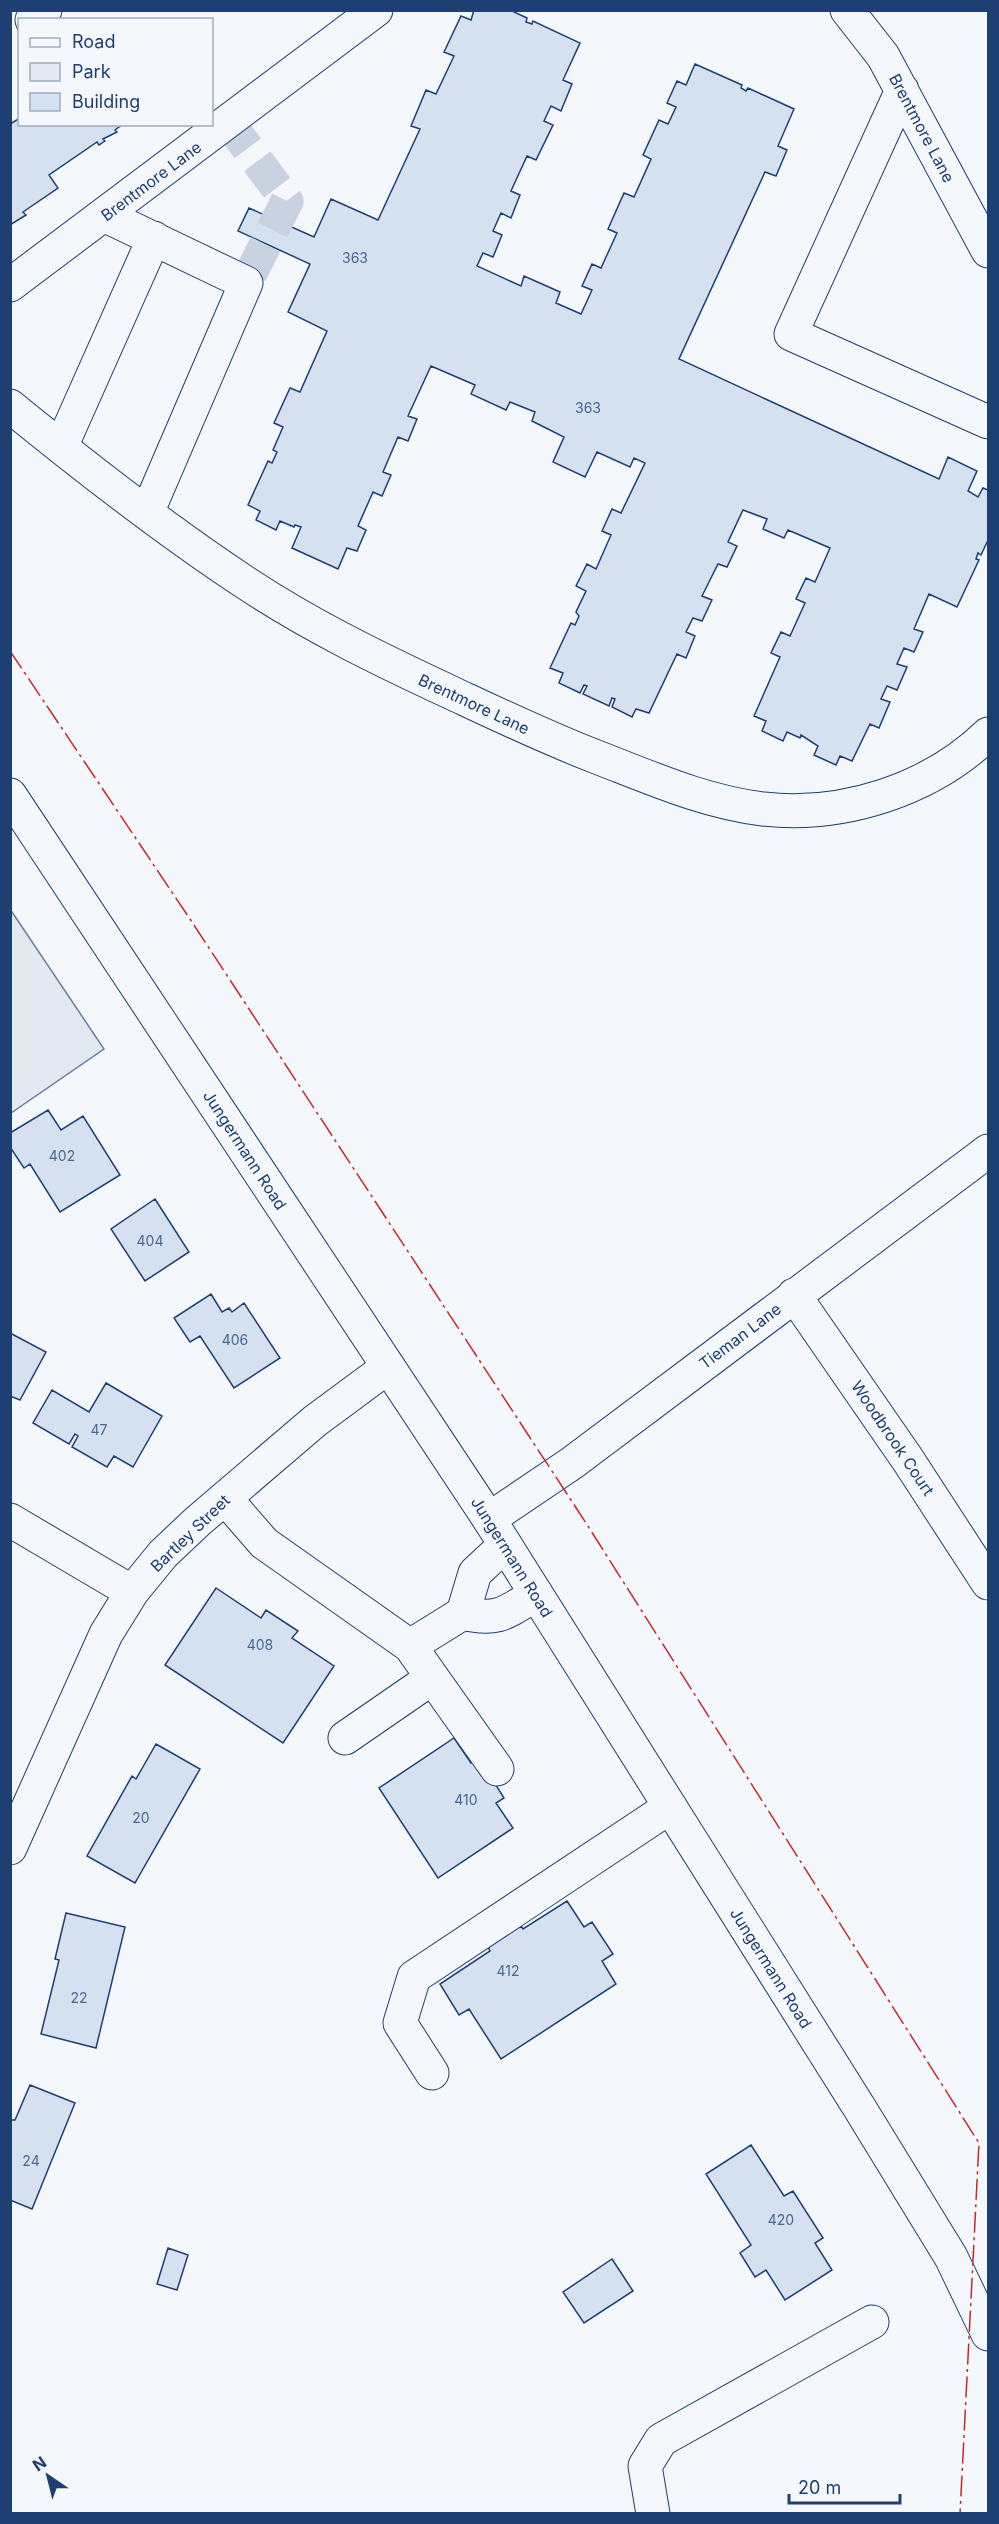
<svg xmlns="http://www.w3.org/2000/svg" width="999" height="2524" viewBox="0 0 999 2524" font-family="Inter,sans-serif">
  <style>
    .green { fill: #e3e9f0; stroke: #687fa3; stroke-width: 1.5 }
    .building { fill: #d5e0f0; stroke: #1d3f73; stroke-width: 1.5 }
    .lines { fill: none; stroke-linecap: round; stroke-linejoin: round }
    .minor-tunnel { stroke: #c9d2e0; stroke-width: 33; stroke-dasharray: 33 16; stroke-linecap: butt }
    .minor-casing { stroke: #1d3f73; stroke-width: 35 }
    .major-casing { stroke: #1d3f73; stroke-width: 35 }
    .minor { stroke: #f4f7fb; stroke-width: 33 }
    .major { stroke: #f4f7fb; stroke-width: 33 }
    .power { stroke: #c62828; stroke-width: 1.5; stroke-dasharray: 21 4.5 3 4.5; stroke-linecap: butt }
    .labels { text-anchor: middle; dominant-baseline: central; stroke-width: 4.5; stroke-linejoin: round; paint-order: stroke }
    .number-label { font-size: 14px; fill: #4b6792 }
    .street-label { font-size: 16px; fill: #1d3f73; stroke: #f4f7fb }
  </style>
  <rect width="100%" height="100%" fill="#f4f7fb"/>
  <path class="green" d="M10,909L104,1049L11,1113H10Z"/>
  <path class="building" d="M474,10H510L527,18L526,22L532,24L533,21L580,43L563,80L572,84L561,111L551,106L544,121L553,125L536,160L527,156L511,191L520,195L511,218L501,213L493,231L502,235L493,257L483,253L477,266L521,286L524,276L560,292L556,303L581,314L592,290L582,286L592,264L601,268L617,233L608,229L624,193L634,197L651,159L643,155L659,120L668,124L676,107L667,103L677,81L686,85L695,64L742,85L741,88L746,91L748,88L794,109L778,146L787,150L776,176L765,172L679,359L939,479L948,457L977,471L968,491L978,497L983,488L988,490V540L981,555L978,553L976,559L979,560L957,607L929,594L914,629L923,632L914,652L904,648L897,664L907,667L897,690L887,686L881,699L890,702L879,728L870,724L852,761L840,756L836,765L814,755L818,746L801,735L800,738L787,732L783,741L762,731L766,721L754,716L780,657L771,653L781,632L790,636L805,603L796,599L806,578L815,582L830,548L788,530L784,538L763,529L767,519L743,510L728,542L737,546L727,567L718,564L702,596L712,600L702,621L693,618L686,632L695,636L686,658L677,654L649,713L636,709L632,717L612,707L615,699L612,698L609,706L583,694L587,686L584,685L580,693L559,683L563,673L550,668L571,623L575,625L579,616L576,612L586,591L576,586L587,564L596,569L611,535L602,531L612,509L621,513L645,463L634,458L630,467L597,452L585,477L553,462L564,437L532,421L535,412L510,402L506,410L471,394L475,385L431,366L408,416L417,419L408,441L398,437L383,472L391,475L382,496L373,492L358,526L366,530L357,551L347,548L338,569L292,548L301,527L295,525L294,527L280,521L276,530L256,520L260,511L248,505L268,461L272,463L277,452L273,450L283,427L274,423L290,388L300,392L327,331L288,312L310,264L238,231L249,208L314,237L331,199L378,220L420,129L411,126L426,90L436,94L454,56L444,52L461,16L471,20Z
    M20,118V124H123L115,130L117,132L103,139L105,141L99,145L97,142L49,175L58,188L23,212L26,215L10,225V124Z
    M48,1110L61,1130L83,1116L120,1175L60,1212L30,1164L24,1168L10,1147V1133Z
    M155,1199L189,1252L145,1281L111,1229Z
    M211,1294L222,1312L229,1308L232,1312L244,1303L280,1358L234,1388L200,1336L190,1342L174,1318Z
    M10,1333L46,1352L20,1400L10,1396Z
    M106,1383L162,1416L133,1467L114,1456L107,1467L72,1447L78,1436L75,1434L69,1444L33,1423L52,1390L89,1412Z
    M216,1588L261,1618L266,1610L298,1631L292,1638L334,1666L283,1743L165,1665Z
    M454,1738L471,1763L479,1758L504,1798L496,1803L513,1828L438,1878L379,1788Z
    M156,1744L200,1769L135,1883L87,1856L132,1776L136,1779Z
    M567,1901L584,1927L592,1922L613,1954L602,1961L616,1984L501,2059L469,2009L459,2015L440,1984L490,1951L488,1947L521,1926L523,1929Z
    M66,1913L125,1927L96,2048L41,2034L59,1960L55,1959Z
    M30,2085L75,2103L32,2209L10,2200V2120H15Z
    M751,2145L784,2196L793,2191L823,2238L815,2243L832,2270L785,2300L766,2270L755,2277L740,2253L751,2245L706,2174Z
    M168,2248L188,2255L177,2290L157,2284Z
    M612,2259L633,2291L584,2323L563,2292Z"/>
  <g class="lines">
    <path class="minor-tunnel" d="M228,122L287,201L246,283"/>
    <g class="minor-casing">
      <path id="minor" d="M847,10L883,56L988,251
        M32,20L45,10
        M902,90L791,334L988,422
        M106,216L246,283L147,513
        M10,285L376,10
        M10,406C86,468 164,529 246,583C311,626 381,660 452,693C499,715 545,737 594,756C649,777 704,802 763,809C843,818 930,790 988,734
        M61,447L154,238
        M794,1295L908,1460L988,1583
        M225,1498L264,1543L410,1646L463,1613C498,1622 507,1612 536,1594
        M489,1519L572,1463L988,1151
        M10,1520L132,1592
        M463,1613L475,1573L505,1545
        M410,1646L497,1769
        M345,1738L432,1678
        M10,1848L106,1634L132,1592L163,1554L198,1521L315,1421L388,1367
        M432,2073L400,2023L414,1977L670,1807
        M653,2514L645,2466L661,2440L872,2322"/>
    </g>
    <g class="major-casing">
      <path id="major" d="M10,795L489,1519L859,2107L951,2257L988,2334"/>
    </g>
    <use href="#minor" class="minor"/>
    <use href="#major" class="major"/>
    <path class="power" d="M10,651L190,919L586,1523L979,2143L960,2514"/>
  </g>
  <g class="labels">
    <g class="number-label">
      <text x="355" y="257">363</text>
      <text x="588" y="407">363</text>
      <text x="62" y="1155">402</text>
      <text x="150" y="1240">404</text>
      <text x="235" y="1339">406</text>
      <text x="99" y="1429">47</text>
      <text x="260" y="1644">408</text>
      <text x="466" y="1799">410</text>
      <text x="141" y="1817">20</text>
      <text x="508" y="1970">412</text>
      <text x="79" y="1997">22</text>
      <text x="31" y="2160">24</text>
      <text x="781" y="2219">420</text>
    </g>
    <g class="street-label">
      <text transform="translate(922 128) rotate(62)">Brentmore Lane</text>
      <text transform="translate(151 181) rotate(-37)">Brentmore Lane</text>
      <text transform="translate(474 704) rotate(25)">Brentmore Lane</text>
      <text transform="translate(245 1150) rotate(57)">Jungermann Road</text>
      <text transform="translate(740 1336) rotate(-37)">Tieman Lane</text>
      <text transform="translate(893 1438) rotate(56)">Woodbrook Court</text>
      <text transform="translate(190 1533) rotate(-44)">Bartley Street</text>
      <text transform="translate(512 1557) rotate(58)">Jungermann Road</text>
      <text transform="translate(771 1968) rotate(58)">Jungermann Road</text>
    </g>
  </g>
  <rect width="999" height="2524" fill="none" stroke="#1d3f73" stroke-width="24"/>
  <rect x="18" y="18" width="195" height="108" fill="#f4f7fb" stroke="#9eadc5" stroke-width="1.5"/>
  <rect x="30" y="38" width="30" height="9" fill="#f4f7fb" stroke="#9eadc5" stroke-width="1.5"/>
  <text x="72" y="48" font-size="18" fill="#1d3f73">Road</text>
  <rect x="30" y="63" width="30" height="18" fill="#e3e9f0" stroke="#9eadc5" stroke-width="1.5"/>
  <text x="72" y="78" font-size="18" fill="#1d3f73">Park</text>
  <rect x="30" y="93" width="30" height="18" fill="#d5e0f0" stroke="#9eadc5" stroke-width="1.5"/>
  <text x="72" y="108" font-size="18" fill="#1d3f73">Building</text>
  <g transform="translate(48 2476) rotate(325)" stroke="#f4f7fb" stroke-width="4.5" paint-order="stroke">
  <path d="M0-4.5L10 22L0 15L-10 22Z" fill="#1d3f73"/>
  <text y="-9" font-size="16" font-weight="bold" text-anchor="middle" fill="#1d3f73">N</text>
  </g>
  <path d="M789 2494v9h111v-9" fill="none" stroke="#1d3f73" stroke-width="3"/>
  <text x="798" y="2494" font-size="18" fill="#1d3f73" stroke="#f4f7fb" stroke-width="4.5" paint-order="stroke">20 m</text>
</svg>
